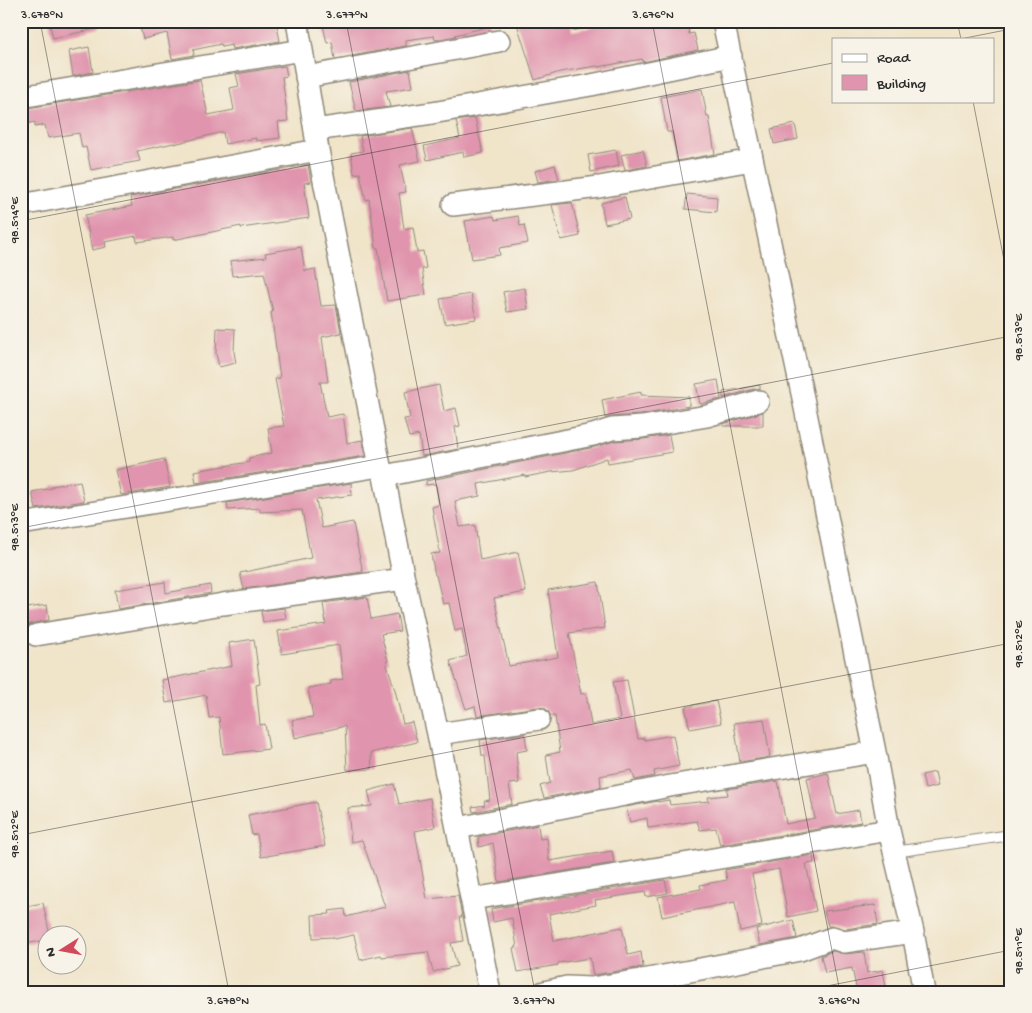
<svg xmlns="http://www.w3.org/2000/svg" width="1032" height="1013" viewBox="0 0 1032 1013" font-family="'Gochi Hand',sans-serif">
  <style>
    .building { fill: #e094ad }
    .lines { fill: none; stroke-linecap: round; stroke-linejoin: round }
    .lane-casing { stroke: #8e887a; stroke-width: 12 }
    .street-casing { stroke: #8e887a; stroke-width: 24 }
    .lane { stroke: #fff; stroke-width: 10 }
    .street { stroke: #fff; stroke-width: 21 }
    .ticks { fill: none; stroke: #2b2b2b; stroke-width: 1; stroke-opacity: 0.45 }
    .neatline { fill: none; stroke: #2b2b2b; stroke-width: 2 }
    .ticks-label { font-size: 12px; text-anchor: middle; fill: #2b2b2b }
  </style>
  <rect width="100%" height="100%" fill="#f7f3e8"/>
  <filter id="ink" filterUnits="userSpaceOnUse"><feTurbulence type="fractalNoise" baseFrequency=".02" numOctaves="2"/><feDisplacementMap in="SourceGraphic" scale="10" xChannelSelector="R" yChannelSelector="G"/><feConvolveMatrix kernelMatrix="1 2 1 2 8 2 1 2 1" color-interpolation-filters="sRGB"/></filter>
  <filter id="wash" filterUnits="userSpaceOnUse"><feTurbulence type="fractalNoise" baseFrequency=".0096" numOctaves="4" result="noise"/><feDisplacementMap in="SourceGraphic" scale="20" xChannelSelector="R" yChannelSelector="G"/><feGaussianBlur stdDeviation="1.12" result="paint"/><feColorMatrix in="noise" values="0 0 0 0 0 0 0 0 0 0 0 0 0 0 0 0 0 1.4 0 .05"/><feComposite in="paint" operator="in"/></filter>
  <g filter="url(#wash)">
    <rect width="100%" height="100%" fill="#f0e4c9"/>
    <g id="blocks">
      <path class="building" d="M49,21H100V28L53,38Z
        M149,21H276L280,41L232,49L231,45L222,47L221,44L193,50L194,55L172,59L167,33L143,39L139,23Z
        M322,21H490L491,26L455,35L456,36L435,40L434,36L406,40V46L335,59L332,42L327,43Z
        M516,21H571L572,31L627,21H687L689,34L694,33L698,50L643,62L642,59L598,67L597,66L560,72L535,80Z
        M89,47L93,72L73,76L69,51Z
        M285,66L287,76L282,77L288,121L278,122L280,138L256,141V138L225,144L223,132L174,144V143L137,151L140,161L91,170L86,147L82,148L79,133L48,138L45,125L35,127V122L21,125V109L200,80L208,115L234,110L230,88L239,86L236,74Z
        M410,70L413,87L386,91L390,107L356,111L349,82Z
        M702,89L707,117H709L715,154L677,161L672,132H667L661,97Z
        M475,118L483,153L464,157L463,152L427,160L424,146L460,138L456,121Z
        M795,124L798,139L774,144L771,129Z
        M412,128L420,161L400,165L406,192L399,193L404,229L413,227L417,252L423,251L426,268L422,269L426,295L387,301L378,248H376L369,199L366,200L360,173L354,174L351,153L363,151L360,136Z
        M616,150L619,166L591,172L588,155Z
        M643,150L647,166L625,170L621,155Z
        M308,165L311,182L304,183L309,218L241,228V226L173,240V237L137,242L136,236L105,242L106,247L92,250L85,215L132,206L130,197Z
        M555,165L559,179L538,182L535,171Z
        M687,194L717,197L716,212L685,209Z
        M625,197L630,219L605,224L601,203Z
        M572,203L580,236L561,240L552,205Z
        M494,216L495,220L518,216L520,226L524,225L528,243L499,248L500,255L472,259L465,221Z
        M301,247L305,271L315,269L321,306L336,305L341,333L322,337L328,382H320L327,417L343,414L347,443L362,440L365,456L196,483L194,471L249,462V458L272,453L268,428L284,426L275,379L280,378L271,312H273L264,273L232,276L230,261L266,257L265,253Z
        M525,288L528,309L507,312L503,292Z
        M471,294L476,319L445,324L440,299Z
        M217,328L235,329L234,352L236,363L219,367L216,353Z
        M718,380L721,399L700,404L696,384Z
        M439,385L444,411L456,408L460,426L455,427L458,449L422,456L419,435L409,437L404,419L410,418L405,392Z
        M760,385V389H754L723,398V392Z
        M641,392V395L689,397V406L641,415L611,417L605,418L602,400Z
        M763,412V426H723V424Z
        M669,435L672,452L608,463L607,458L573,470L551,472L525,477V475L478,484L480,496L455,501L460,527L475,525L480,560L518,552L526,592L494,598L509,666L558,657L548,590L598,582L605,628L569,633L581,694L586,693L591,725L620,719L613,682L627,680L638,739L644,738L645,740L673,735L679,766L654,771L655,776L635,780L632,770L600,776L601,787L544,798L540,786L550,783L546,755L560,752L555,716H551L548,711L544,708L538,707L477,716L475,706L466,709L450,661L467,656L462,629L455,631L449,603L443,604L436,575H435L431,554L440,553L432,507L439,505L436,484L426,485V481L595,447L614,441L643,439Z
        M164,459L170,487L121,495L115,470Z
        M80,481L84,501L36,509L32,492L52,488V486Z
        M351,483L352,495L316,500L322,528L353,522L357,545L363,572L244,589L240,573L311,558L302,510L260,512V508L228,510L227,503Z
        M165,582L166,593L210,585L211,593L118,609L115,590Z
        M367,597L371,619L397,614L400,631L381,634L388,661L386,662L395,690L403,724L412,722L417,742L371,753L372,769L347,770L345,726L295,738L292,720L313,717L308,688L331,684V681L343,679L339,645L282,654L278,631L326,624L323,603Z
        M47,605L49,620L34,623L28,625L25,630L24,634H21V609Z
        M284,608L286,619L263,622L261,611Z
        M254,639L260,684L256,685L260,725L265,724L269,749L223,754L219,717L209,718L206,695L166,703L162,680L232,666L229,643Z
        M716,701L721,723L690,729L685,707Z
        M764,719L770,757L740,762L734,723Z
        M525,734L527,750L516,752L519,783L509,784L512,804L473,812L472,807L485,805L484,801L490,800L485,756H482L480,740Z
        M935,772L938,786L925,789L922,775Z
        M828,773L837,814L859,810L861,822L720,845L716,828L700,830L697,821L648,828L647,818L630,822L626,807L658,801V802L669,800L670,805L709,801L708,797L728,795L727,789L778,781L786,824L815,818L807,778Z
        M394,784L399,804L430,798L435,827L415,831L427,899L458,896L462,917H459L463,941L451,943L457,966L433,972L428,952L382,957L381,955L360,960L354,935L334,939L333,937L313,938L312,915L330,914L329,911L345,909L346,917L385,907L362,840L351,842L348,808L372,806L368,791Z
        M316,802L325,846L261,857L257,834L252,835L248,815Z
        M538,825L540,839L547,838L549,861L612,851L614,863L499,882L493,843L479,847L478,837Z
        M813,855L814,863L806,864L816,911L788,917L779,869L752,874L762,926L740,931L735,902L662,917L658,897L701,889L700,885L727,880L725,870Z
        M665,880L668,893L646,897L645,892L595,900L596,905L549,914L554,941L622,927L628,955L641,952L643,967L593,975L590,958L558,963V965L518,972L513,948L517,947L512,918L493,922L491,909Z
        M43,903L50,936H48V940L24,944L21,930V907Z
        M875,905L878,924L845,929L836,926H828L824,911Z
        M793,920L797,938L760,945L756,929Z
        M832,951L845,954L864,952L867,973L883,970L886,987L857,992L852,968L825,973L821,956Z"/>
    </g>
  </g>
  <g filter="url(#ink)">
    <use href="#blocks" fill-opacity="0" stroke="#8e887a" stroke-width="1"/>
    <g class="lines">
      <g class="lane-casing">
        <path id="lane" d="M894,852L1011,835"/>
      </g>
      <g class="street-casing">
        <path id="street" d="M297,21L302,50L318,150L380,466L384,476L404,579L438,734L490,992
          M723,21L803,398L875,752L889,830L913,932L924,992
          M306,77L499,41
          M21,97L302,50
          M315,130L432,113L591,85L731,56
          M21,205L318,150
          M453,205L599,187L752,160
          M384,476L593,435L612,429L642,427L707,416L758,401
          M21,524L380,466
          M36,635L223,604L404,579
          M438,734L539,719
          M458,828L670,786L875,752
          M472,899L889,830
          M544,992L567,987L591,988L653,978L800,950L832,938L844,942L913,932"/>
      </g>
      <use href="#lane" class="lane"/>
      <use href="#street" class="street"/>
    </g>
  </g>
  <path class="ticks" d="M40,21L229,992M346,21L535,992M652,21L840,992M957,21L961,39M960,39L1011,29M973,101L1011,296M21,221L833,63M21,528L1011,336M21,835L1011,643M796,992L1011,950"/>
  <rect width="1032" height="1013" fill="none" stroke="#f7f3e8" stroke-width="55"/>
  <rect x="832" y="38" width="162" height="65" fill="#f7f3e8" stroke="#a5a39c"/>
  <rect x="842" y="54" width="25" height="8" fill="#ffffff" stroke="#a5a39c"/>
  <text x="877" y="62" font-size="15" fill="#2b2b2b">Road</text>
  <rect x="842" y="75" width="25" height="15" fill="#e094ad" stroke="#a5a39c"/>
  <text x="877" y="88" font-size="15" fill="#2b2b2b">Building</text>
  <g transform="translate(62 950) rotate(259)"><circle r="24" fill="#f7f3e8" stroke="#a5a39c"/>
  <path d="M0-4L9 19L0 12L-9 19Z" fill="#d1495b"/>
  <text y="-8" font-size="14" font-weight="bold" text-anchor="middle" fill="#2b2b2b">N</text>
  </g>
  <rect x="28" y="28" width="976" height="958" class="neatline"/>
  <g class="ticks-label">
    <text x="42" y="18">3.678°N</text>
    <text x="347" y="18">3.677°N</text>
    <text x="653" y="18">3.676°N</text>
    <text transform="translate(14 220) rotate(-90)" y="4">98.514°E</text>
    <text transform="translate(1018 337) rotate(-90)" y="4">98.513°E</text>
    <text transform="translate(14 527) rotate(-90)" y="4">98.513°E</text>
    <text transform="translate(1018 644) rotate(-90)" y="4">98.512°E</text>
    <text transform="translate(14 834) rotate(-90)" y="4">98.512°E</text>
    <text transform="translate(1018 951) rotate(-90)" y="4">98.511°E</text>
    <text x="228" y="1004">3.678°N</text>
    <text x="534" y="1004">3.677°N</text>
    <text x="839" y="1004">3.676°N</text>
  </g>
</svg>
